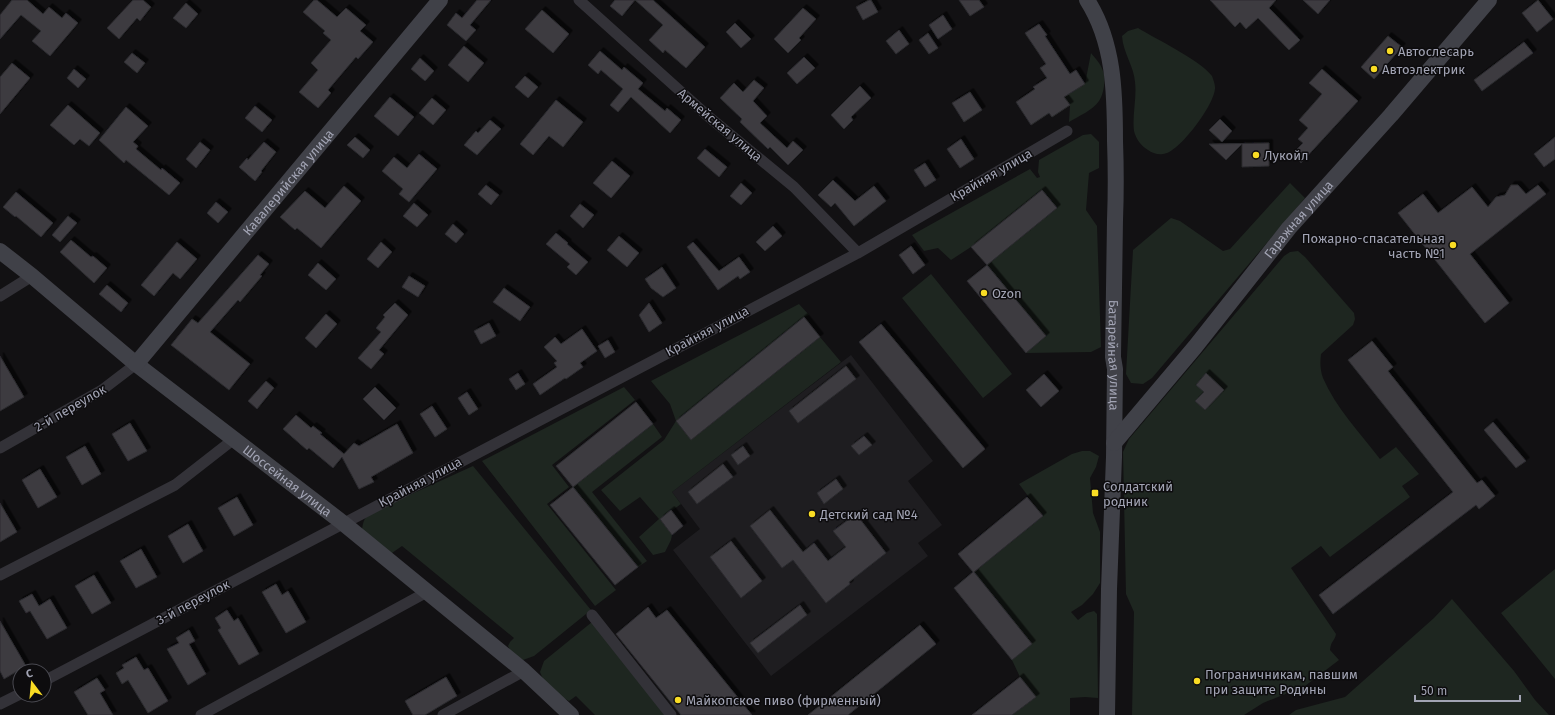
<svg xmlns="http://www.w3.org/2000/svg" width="1555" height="715" viewBox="0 0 1555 715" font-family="'Fira Sans',sans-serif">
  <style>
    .built { fill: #1e1d20 }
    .green { fill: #1e2620 }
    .building { fill: #3c3b40; stroke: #2c2b2f; filter: url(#shadow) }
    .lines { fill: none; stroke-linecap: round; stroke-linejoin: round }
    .street { stroke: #333238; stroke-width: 11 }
    .secondary { stroke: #404148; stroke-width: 16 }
    .poi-dot { fill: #f9dc24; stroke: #0d0c0e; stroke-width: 1.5 }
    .labels { text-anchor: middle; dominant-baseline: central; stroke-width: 3; stroke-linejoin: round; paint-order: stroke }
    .poi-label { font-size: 13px; fill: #a2a4b4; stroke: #0d0c0e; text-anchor: start }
    .street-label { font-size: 13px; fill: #a2a4b4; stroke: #0d0c0e }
  </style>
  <defs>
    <filter id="shadow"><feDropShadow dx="3.5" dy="-3.5" stdDeviation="0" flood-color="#0009"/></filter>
  </defs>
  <rect width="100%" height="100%" fill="#121113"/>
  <path class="built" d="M851,355L933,461L908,481L942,525L918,543L928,556L771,676L673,550L700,529L672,492Z"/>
  <path class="green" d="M1138,28C1156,39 1200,60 1212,76C1213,79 1215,84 1215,87C1216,103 1179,153 1163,154C1158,155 1152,153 1148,150C1141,146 1136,139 1134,131C1132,115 1137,98 1135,82C1134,66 1123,53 1122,36L1128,31Z
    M1091,53C1095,58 1101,64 1103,71C1106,79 1104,94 1099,101C1093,110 1079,116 1069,122L1070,106L1064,97L1085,84Z
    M1091,134L1099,142V168L1089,173L1086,210L1097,226L1101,347L1091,352L1026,353L1045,336L987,265L1057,208L1042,190L971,247L951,260L938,248L924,251L912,235L1030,169L1037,178L1040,177L1038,172L1039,160L1083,135Z
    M1290,183L1305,198L1152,378L1143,384L1131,383L1126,374L1133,250L1171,218L1180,221L1223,251L1230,249Z
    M1298,251L1305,257L1354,313L1355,319L1353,325L1321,354C1320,362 1320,370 1323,378C1336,408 1360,433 1380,459L1396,447L1419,474L1402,486L1410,497L1330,557L1321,546L1291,568L1336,634C1335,641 1331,640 1330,650L1339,660L1305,686L1263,703L1244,715H1132L1134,612L1126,594L1123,452L1129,439L1284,256L1290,252Z
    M931,274L1012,374L983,398L902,298Z
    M799,304L809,315L804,317L676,421L691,440L820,337L841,362L672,492L681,504L660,519L672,535L671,540L665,552L653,555L639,537L659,519L640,497L620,511L601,490L664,440L676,421L670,404L651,381Z
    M624,387L635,400L552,465L569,487L547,504L616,590L595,606L482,461Z
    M653,424L662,437L592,492L647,561L638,567L573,487Z
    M1082,451H1090L1099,456L1096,467L1090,478L1093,513L1100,532V583L1093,594L1082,605L1071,612L1078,620L1087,613L1094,611L1097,614L1098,698L1085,697L1070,698V715H1012L1036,697L1020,677L1012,660L1032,644L974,572L1043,516L1019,484L1072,454Z
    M473,466L591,610L534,656L523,660L511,652L508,646L510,642L514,638L402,546L392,553H387L362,530C363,522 364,518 370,513Z
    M1555,569V679L1501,613Z
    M1452,599L1514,671L1535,700L1549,715H1289L1296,710L1345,697L1434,618Z
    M592,622L665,715H595L576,696L569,701C558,695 544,684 540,672L544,661Z"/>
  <path class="building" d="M12,0H27L43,14L49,7L62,18L66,13L78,23L50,56L32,41L41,31L21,15L0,39V15Z
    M133,0H143L151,7L140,21L137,18L119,39L107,28Z
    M314,0H317L337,17L346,8L366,25L360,31L373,42L358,59L356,57L328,90L331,93L318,108L299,92L318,70L311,63L331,40L323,33L325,31L303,12Z
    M477,0H491L470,25L476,30L466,41L447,25L456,13L462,18Z
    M615,0H653L705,47L686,68L665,50L663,53L649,40L663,25L635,0L622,16L610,6Z
    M869,0H871L878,12L863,20L856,7Z
    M959,0H979L984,7L970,16Z
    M1210,0H1276L1269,8L1300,40L1289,50L1258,18L1246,29L1240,22L1235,27Z
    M1303,0H1330L1318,14Z
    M1538,0L1553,19L1537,32L1522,13Z
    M186,3L198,14L186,28L173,18Z
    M803,8L816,19L799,38L801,40L788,53L774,39Z
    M542,10L569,34L553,53L525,29Z
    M943,15L952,29L938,39L929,25Z
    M735,23L751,39L741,48L726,32Z
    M1039,24L1047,35L1045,36L1070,74L1076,70L1085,84L1064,97L1070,105L1052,117L1049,113L1031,125L1016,102L1035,89L1033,87L1047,78L1040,68L1046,64L1025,33Z
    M899,30L909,44L896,54L886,41Z
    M928,33L938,48L929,54L919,40Z
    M1388,36L1402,47L1374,79L1361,67Z
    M1524,42L1533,53L1482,91L1474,80Z
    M464,46L484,63L468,82L448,65Z
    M600,51L622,70L624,67L643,83L638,89L665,111L667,108L681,120L670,133L631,97L618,112L610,105L623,89L601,70L598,74L588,65Z
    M132,53L145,63L137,73L124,62Z
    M804,57L815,68L797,84L787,73Z
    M420,58L434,71L425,81L411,69Z
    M12,63L30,78L0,114V77Z
    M74,69L86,79L78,88L67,78Z
    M1322,69L1358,101L1301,163L1292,154L1303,143L1298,139L1308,128L1299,120L1322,94L1309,83Z
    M525,76L538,87L528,98L515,87Z
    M754,80L764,88L753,101L767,116L760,123L787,148L793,141L803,150L788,165L770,147L768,149L740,122L742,119L720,98L734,83L743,92Z
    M860,86L871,98L851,117L853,120L844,129L831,115Z
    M970,92L982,110L964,122L952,103Z
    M390,97L414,117L398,136L374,116Z
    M432,98L446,110L433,125L419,113Z
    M556,100L583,122L563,147L549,136L533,155L520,144Z
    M68,105L100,133L89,146L80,139L74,145L50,125Z
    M255,106L272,120L262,132L245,118Z
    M126,107L148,126L133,142L138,146L136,149L161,170L162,168L180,183L169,195L126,160L124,163L99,140Z
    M1220,119L1232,131L1222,142L1209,130Z
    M490,120L501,129L477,155L464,145L476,131L478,133Z
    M355,137L370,150L363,158L347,145Z
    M1555,137V159L1544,167L1534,154Z
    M961,139L974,159L960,168L947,149Z
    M200,142L210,150L196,168L186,159Z
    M264,142L276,152L261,171L262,172L255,181L239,167L247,158L248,160Z
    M1269,143V166L1242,167V144L1226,160L1209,144Z
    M705,149L727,167L719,177L697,158Z
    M419,154L437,169L409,202L399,194L403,189L382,171L394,157L407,168Z
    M612,161L630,176L611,198L593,183Z
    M925,163L936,180L925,187L914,170Z
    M833,180L855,201L874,186L886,201L854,226L835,203L831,207L818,195Z
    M741,183L752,193L741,205L730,196Z
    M486,185L499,195L491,205L478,194Z
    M1511,185H1518L1526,194L1538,185L1546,194L1470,254L1509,303L1485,323L1398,213L1423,194L1438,213L1472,187L1488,207L1496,197L1505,195Z
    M344,186L361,201L321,248L297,228L295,230L280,217L305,191L325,208Z
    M1042,190L1057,208L987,265L971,247Z
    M16,192L53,223L41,237L16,216L15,217L3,207Z
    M216,202L228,212L218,223L207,213Z
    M414,203L428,215L417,227L403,216Z
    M580,204L594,215L583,228L570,216Z
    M68,216L77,223L60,242L52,235Z
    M453,224L464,234L456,243L445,234Z
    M773,226L782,236L765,251L756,242Z
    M556,233L568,243L567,244L588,262L576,275L567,267L570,264L546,244Z
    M619,236L639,253L627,267L607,250Z
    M71,240L91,257L93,256L107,268L94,283L60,252Z
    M177,242L197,259L180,279L173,273L154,296L141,285Z
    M381,242L392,252L378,268L367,259Z
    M693,242L719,271L739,257L750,272L740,279L738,276L718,290L687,247Z
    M911,246L925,265L913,274L899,255Z
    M258,255L269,264L260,275L262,276L240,302L238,300L210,332L250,364L229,390L171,345L192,319L198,323Z
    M318,263L336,279L326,290L308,275Z
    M987,265L1046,336L1026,353L967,281Z
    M662,267L676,288L663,297L651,288L645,279Z
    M409,276L425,286L418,297L402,287Z
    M107,285L128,303L121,312L99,294Z
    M504,288L530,307L520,321L493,302Z
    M395,303L408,315L379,350L384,354L371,369L358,358L381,332L376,328L385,317L383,315Z
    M649,303L662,323L649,332L639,315Z
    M326,314L337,324L316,348L305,338Z
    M804,317L820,337L691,440L676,421Z
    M489,323L496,336L481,344L474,331Z
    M881,324L985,449L963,468L859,342Z
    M582,329L597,351L580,363L583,367L566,379L565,378L540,395L533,384L557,367L554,363L557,361L544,347L555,337L561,344Z
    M608,340L615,352L605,358L598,346Z
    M1372,341L1393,367L1388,371L1477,483L1482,480L1495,496L1479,509L1476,505L1333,614L1319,595L1453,492L1348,360Z
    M0,356L24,397L0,411Z
    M846,366L856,379L798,423L789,411Z
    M518,373L525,384L516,390L509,379Z
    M1206,373L1224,390L1205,410L1195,401L1204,392L1196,385Z
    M1044,374L1059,391L1041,407L1026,390Z
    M266,381L274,388L257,409L248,401Z
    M375,387L396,408L384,420L363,399Z
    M467,392L478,409L469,415L458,398Z
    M636,402L653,424L573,487L638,567L615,585L550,505L573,487L556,466Z
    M432,406L447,429L435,437L420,414Z
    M296,415L311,428L313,426L322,433L320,434L344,454L354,443L359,446L397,424L413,453L371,477L374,482L359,489L342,457L333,468L309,448L307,450L283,429Z
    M1493,422L1526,461L1516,468L1484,430Z
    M130,423L147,451L128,461L112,434Z
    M864,436L872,445L859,455L851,446Z
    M85,446L101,474L82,485L66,457Z
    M743,446L750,456L738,465L731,455Z
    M723,464L733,477L697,504L688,492Z
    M40,469L57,497L38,508L22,480Z
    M836,479L843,489L824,504L817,493Z
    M237,497L253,525L234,536L218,508Z
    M1027,497L1043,516L974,572L1032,644L1012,660L954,588L973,572L958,554Z
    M0,503L17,532L0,542Z
    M671,510L683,526L672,535L660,519Z
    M770,510L803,552L814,543L828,561L846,547L833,531L856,514L886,553L849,582L850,584L826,603L793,560L782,568L750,526Z
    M188,524L203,551L183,563L168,536Z
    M731,541L762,581L741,598L710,557Z
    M141,549L157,577L136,588L120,561Z
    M94,575L111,603L92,614L75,586Z
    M276,584L282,595L288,591L306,622L286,633L262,592Z
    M32,594L39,606L50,599L67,628L47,639L30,611L26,613L19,601Z
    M800,605L807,615L758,653L750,643Z
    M648,607L656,618L667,610L752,715H681L616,634Z
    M227,610L234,621L238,618L259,654L239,665L218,630L221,628L215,618Z
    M0,621L26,666L4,679L0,671Z
    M920,625L936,644L848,715H808Z
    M189,630L195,641L189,644L206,674L188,685L167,649L179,643L176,638Z
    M136,657L144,670L148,668L168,701L148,713L128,680L122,684L116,673L124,668L122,665Z
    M446,677L457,696L425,715H413L405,701Z
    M1020,677L1036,697L1012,715H972Z
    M97,678L105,690L100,693L113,715H88L74,692Z"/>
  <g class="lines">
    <path class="street" d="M579,0L709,117L794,187L858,253
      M0,296L32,276
      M0,448L102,390L136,364
      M0,575L175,485L234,439
      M592,615L671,715
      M44,681L858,253L1067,131
      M0,704L20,694
      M201,715L427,592
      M443,715L524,671"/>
    <g class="secondary">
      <path id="s1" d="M1087,0C1114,42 1115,93 1115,141C1116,168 1116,194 1115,220C1114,266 1114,312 1113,357L1115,369L1114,457L1109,589L1107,715"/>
      <path id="s2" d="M0,251L32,276L136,364L343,523L524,671L571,715"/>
      <path id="s3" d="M136,364L440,0"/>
      <path id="s4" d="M1114,443L1195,347L1289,228L1391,115L1489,0"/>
    </g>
  </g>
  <g class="poi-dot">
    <circle cx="1390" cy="51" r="4"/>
    <circle cx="1374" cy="69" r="4"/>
    <circle cx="1256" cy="155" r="4"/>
    <circle cx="1453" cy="245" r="4"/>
    <circle cx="984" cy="293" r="4"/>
    <rect x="1091" y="489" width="8" height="8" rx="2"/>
    <circle cx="812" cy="514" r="4"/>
    <circle cx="1197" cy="681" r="4"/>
    <circle cx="678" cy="700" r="4"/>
  </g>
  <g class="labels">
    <g class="poi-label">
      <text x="1398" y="51">Автослесарь</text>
      <text x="1382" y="69">Автоэлектрик</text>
      <text x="1264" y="155">Лукойл</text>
      <text x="1445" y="238" text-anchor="end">Пожарно-спасательная<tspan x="1445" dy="15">часть №1</tspan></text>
      <text x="992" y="293">Ozon</text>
      <text x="1103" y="486">Солдатский<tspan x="1103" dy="15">родник</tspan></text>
      <text x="820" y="514">Детский сад №4</text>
      <text x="1205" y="674">Пограничникам, павшим<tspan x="1205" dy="15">при защите Родины</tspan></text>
      <text x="686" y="700">Майкопское пиво (фирменный)</text>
    </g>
    <g class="street-label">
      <text transform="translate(720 125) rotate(40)">Армейская улица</text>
      <text transform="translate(991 175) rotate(-30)">Крайняя улица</text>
      <text stroke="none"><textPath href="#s3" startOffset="237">Кавалерийская улица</textPath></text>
      <text stroke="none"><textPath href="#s4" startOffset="290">Гаражная улица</textPath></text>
      <text transform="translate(707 331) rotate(-28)">Крайняя улица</text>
      <text stroke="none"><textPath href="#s1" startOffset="360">Батарейная улица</textPath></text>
      <text transform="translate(70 408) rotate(-30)">2-й переулок</text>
      <text stroke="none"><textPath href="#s2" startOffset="368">Шоссейная улица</textPath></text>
      <text transform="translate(420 482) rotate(-28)">Крайняя улица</text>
      <text transform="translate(193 602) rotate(-28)">3-й переулок</text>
    </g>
  </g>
  <g transform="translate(32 683) rotate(344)"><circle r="19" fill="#0d0c0e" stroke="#494950"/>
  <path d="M0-3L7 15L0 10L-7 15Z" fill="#f9dc24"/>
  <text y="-6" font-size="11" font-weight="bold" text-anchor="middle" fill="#a2a4b4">С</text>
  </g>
  <path d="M1415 695v6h105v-6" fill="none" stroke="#a2a4b4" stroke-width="2"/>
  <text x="1421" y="695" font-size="12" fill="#a2a4b4" stroke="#0d0c0e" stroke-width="3" paint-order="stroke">50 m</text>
</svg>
